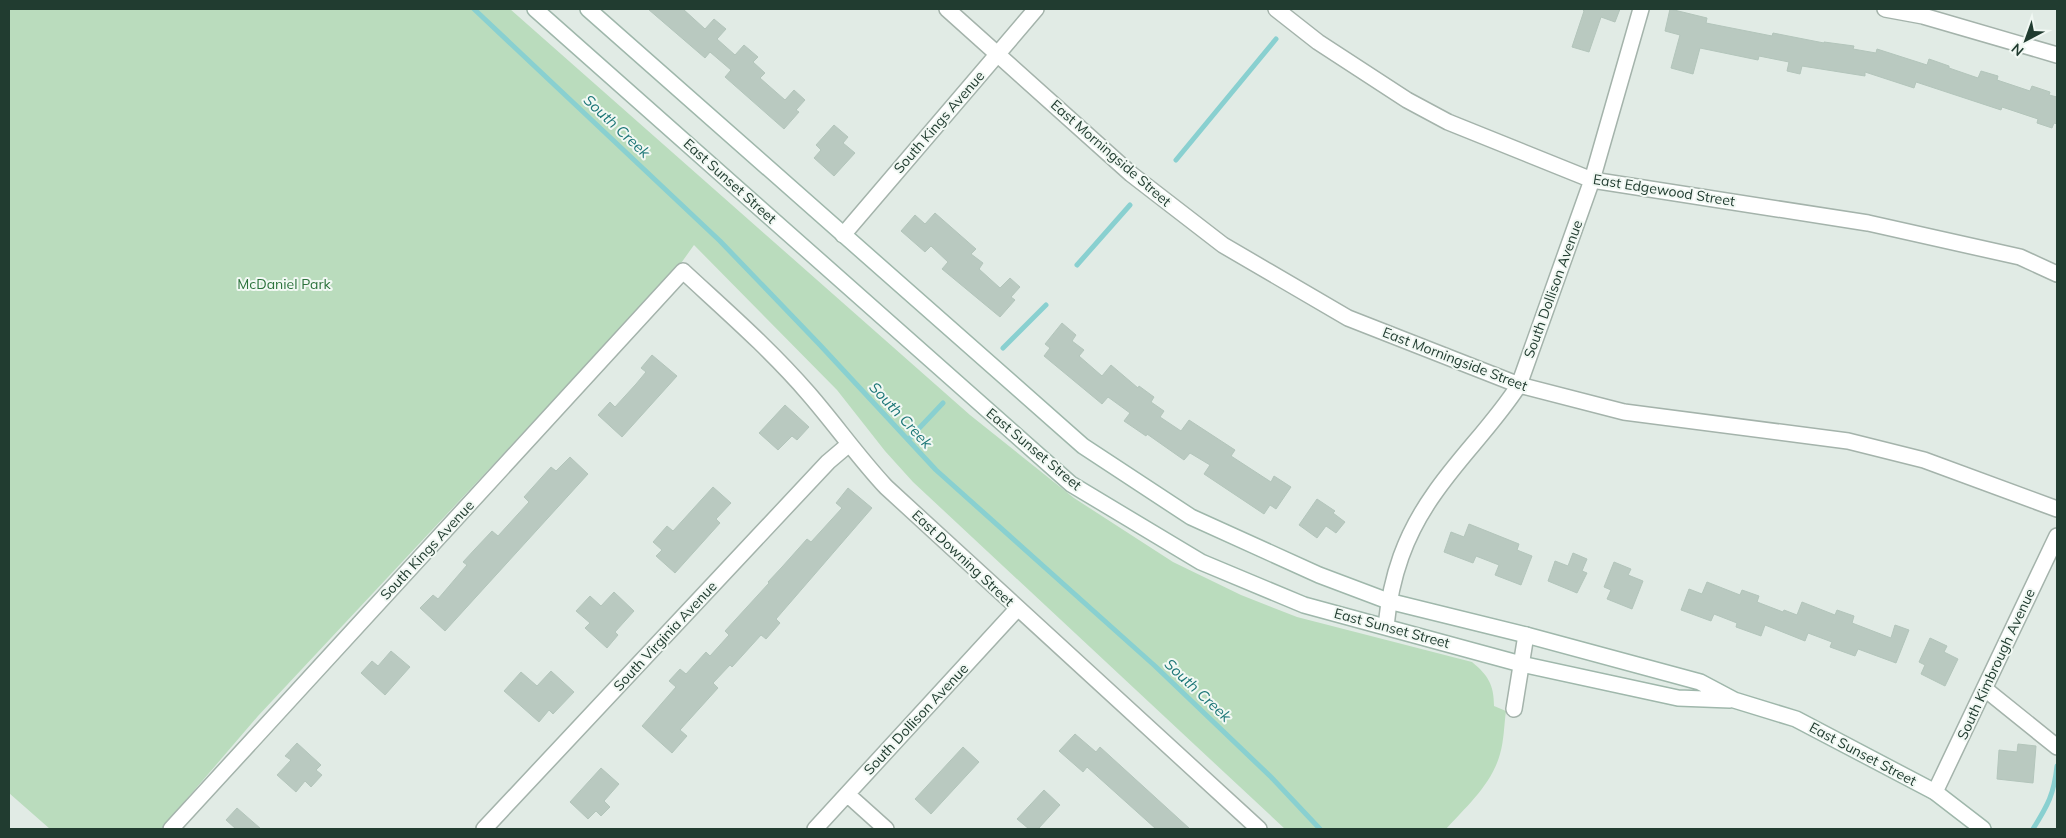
<svg xmlns="http://www.w3.org/2000/svg" width="2066" height="838" viewBox="0 0 2066 838" font-family="Mulish,sans-serif">
  <style>
    .green { fill: #badcbd }
    .lines { fill: none; stroke-linecap: round; stroke-linejoin: round }
    .stream { stroke: #89d0d0; stroke-width: 5 }
    .building { fill: #b9c9c0; stroke: #b3c5bb }
    .minor-casing { stroke: #a4b3ab; stroke-width: 18 }
    .secondary-casing { stroke: #9fb7ab; stroke-width: 18 }
    .minor { stroke: #fff; stroke-width: 15 }
    .secondary { stroke: #fff; stroke-width: 15 }
    .labels { text-anchor: middle; dominant-baseline: central; stroke-width: 4; stroke-linejoin: round; paint-order: stroke }
    .street-label { font-size: 14px; fill: #213c30; stroke: #f1f8f3 }
    .park-label { font-size: 14px; fill: #2c723c; stroke: #f1f8f3 }
    .water-label { font-size: 15px; font-style: italic; fill: #1c7677; stroke: #f1f8f3 }
  </style>
  <rect width="100%" height="100%" fill="#e1ebe5"/>
  <path class="green" d="M9,9H510L970,415L1074,498L1173,562L1241,595L1297,617L1472,662C1488,675 1494,685 1494,706L1506,711C1504,725 1504,741 1500,754C1492,784 1466,807 1446,829H1285L913,482L885,451L837,390L694,245L679,266L258,716L161,829H50L9,793Z"/>
  <g class="lines">
    <path class="stream" d="M474,9L720,241L820,345L936,470L1155,666L1271,777L1320,829
      M1176,160L1276,39
      M1077,265L1130,205
      M1003,348L1046,305
      M908,440L943,403
      M2033,829C2048,805 2054,794 2057,766"/>
  </g>
  <path class="building" d="M648,9H683L705,29L714,19L726,29L717,39L735,55L744,45L758,57L753,62L765,73L760,78L785,100L794,90L805,100L796,110L799,112L784,129L725,77L731,70L710,52L705,58Z
    M1582,9H1620L1615,22L1601,17L1589,52L1572,47L1584,11Z
    M1670,9L1707,18L1706,23L1772,36L1773,33L1824,43V42L1854,46L1853,49L1876,53L1877,49L1927,65L1929,59L1949,66V68L1978,78L1981,71L1998,76L1997,80L2030,91L2032,86L2050,92L2049,95L2057,97V124L2054,123L2052,128L2037,123L2038,119L2002,107L2001,110L1916,82L1914,88L1865,72V76L1802,66L1800,74L1787,71L1789,62L1759,56L1758,60L1700,48L1693,74L1671,68L1680,35L1665,31Z
    M834,125L848,137L843,143L855,153L834,176L814,158L821,150L816,145Z
    M935,213L976,249L971,254L983,263L979,269L1000,288L1010,278L1020,287L1011,297L1015,300L1000,317L942,269L948,262L931,246L925,252L901,231L915,215L925,224Z
    M1062,323L1076,335L1072,341L1084,350L1079,356L1102,376L1111,365L1138,388L1139,386L1154,397L1151,402L1164,411L1160,417L1181,431L1189,420L1235,450L1231,456L1271,482L1274,476L1291,487L1276,509L1270,505L1264,514L1204,474L1210,465L1190,453L1184,460L1147,434L1146,436L1124,421L1130,413L1108,397L1102,404L1044,356L1050,348L1045,344Z
    M652,355L677,376L622,437L598,415L610,402L615,407L636,384L646,372L641,368Z
    M785,405L809,427L797,440L792,436L778,450L759,433Z
    M570,457L588,474L445,631L420,608L433,595L438,599L467,565L463,562L475,549L492,531L498,536L529,502L524,497L551,467L556,471Z
    M713,487L731,503L716,519L720,523L675,573L656,556L662,550L653,542L667,526L673,531Z
    M848,488L872,508L776,619L780,623L766,639L761,635L732,667L730,665L713,683L718,688L680,730L687,736L672,753L642,726L676,687L669,681L680,669L686,674L706,652L710,656L729,635L725,631L769,583L768,582L782,567L807,539L811,542L842,508L836,503Z
    M1317,499L1335,511L1333,513L1345,522L1336,533L1326,526L1317,538L1299,525Z
    M1469,524L1519,544L1517,550L1532,556L1521,585L1495,575L1499,565L1476,556L1473,563L1444,552L1451,532L1464,537Z
    M1573,553L1587,559L1582,571L1587,573L1577,593L1548,581L1555,561L1568,566Z
    M1614,562L1631,569L1628,575L1643,581L1632,609L1607,599L1611,590L1604,587Z
    M1707,582L1740,595L1742,590L1759,596L1757,602L1783,612L1784,610L1797,615L1802,602L1835,615L1837,610L1854,616L1852,623L1891,638L1895,625L1909,630L1896,663L1858,649L1855,656L1830,647L1832,642L1808,633L1805,641L1765,625L1761,636L1736,627L1737,623L1714,614L1711,621L1681,610L1689,589L1702,594Z
    M614,592L634,611L615,632L618,635L607,648L585,628L590,623L576,611L590,596L601,606Z
    M1930,638L1947,646L1944,652L1958,659L1945,686L1921,674L1925,665L1919,662Z
    M391,651L410,667L385,695L361,673L372,661L378,666Z
    M551,671L574,692L553,714L549,710L539,722L504,691L521,672L537,686Z
    M1075,734L1096,752L1100,747L1190,829H1156L1087,767L1083,772L1059,751Z
    M297,743L321,765L316,770L322,775L311,787L305,781L296,792L277,775L291,760L285,756Z
    M2018,744L2036,746L2033,783L1997,779L1999,750L2017,752Z
    M963,747L979,762L931,814L915,799Z
    M601,768L619,784L604,801L610,807L601,816L596,811L588,819L570,802Z
    M1044,790L1060,805L1038,829H1029L1017,819Z
    M237,808L261,829H236L226,820Z"/>
  <g class="lines">
    <g class="minor-casing">
      <path id="minor" d="M947,9L1131,174L1223,245L1348,318L1519,385L1624,412L1848,441L1924,460L2057,509
        M1276,9L1318,42L1407,100L1448,122L1592,180L1868,223L2020,257L2057,274
        M1885,9L1923,16L2057,55
        M843,235L1036,9
        M1386,626C1391,576 1405,535 1434,494C1460,456 1494,424 1519,385L1592,180L1641,9
        M1985,689L2057,747
        M1514,709L1526,635
        M1935,792L2057,536
        M847,794L886,829
        M171,829L683,271C725,310 770,349 808,393C835,424 858,457 886,487L1259,829
        M484,829L828,462L848,445
        M815,829L1017,609"/>
    </g>
    <g class="secondary-casing">
      <path id="secondary" d="M535,9L1071,484L1201,562L1304,605L1521,664L1678,698L1730,700
        M588,9L1083,446L1191,517L1319,575L1388,601L1526,635L1700,682L1734,700L1796,719L1935,792L1983,829"/>
    </g>
    <use href="#minor" class="minor"/>
    <use href="#secondary" class="secondary"/>
  </g>
  <g class="labels">
    <g class="street-label">
      <text transform="translate(939 122) rotate(-49)">South Kings Avenue</text>
      <text transform="translate(1111 153) rotate(41)">East Morningside Street</text>
      <text transform="translate(730 181) rotate(42)">East Sunset Street</text>
      <text transform="translate(1664 190) rotate(9)">East Edgewood Street</text>
      <text transform="translate(1553 289) rotate(-70)">South Dollison Avenue</text>
      <text transform="translate(1455 359) rotate(21)">East Morningside Street</text>
      <text transform="translate(1034 449) rotate(40)">East Sunset Street</text>
      <text transform="translate(427 550) rotate(-47)">South Kings Avenue</text>
      <text transform="translate(963 558) rotate(43)">East Downing Street</text>
      <text transform="translate(1392 628) rotate(15)">East Sunset Street</text>
      <text transform="translate(665 636) rotate(-47)">South Virginia Avenue</text>
      <text transform="translate(1996 664) rotate(-65)">South Kimbrough Avenue</text>
      <text transform="translate(916 719) rotate(-47)">South Dollison Avenue</text>
      <text transform="translate(1863 754) rotate(28)">East Sunset Street</text>
    </g>
    <g class="park-label">
      <text x="284" y="284">McDaniel Park</text>
    </g>
    <g class="water-label">
      <text transform="translate(617 126) rotate(43)">South Creek</text>
      <text transform="translate(901 415) rotate(47)">South Creek</text>
      <text transform="translate(1198 690) rotate(43)">South Creek</text>
    </g>
  </g>
  <rect width="2066" height="838" fill="none" stroke="#213c30" stroke-width="20"/>
  <g transform="translate(2026 40) rotate(221)" stroke="#f1f8f3" stroke-width="4" paint-order="stroke">
  <path d="M0-4L9 19L0 12L-9 19Z" fill="#213c30"/>
  <text y="-8" font-size="14" font-weight="bold" text-anchor="middle" fill="#213c30">N</text>
  </g>
</svg>
